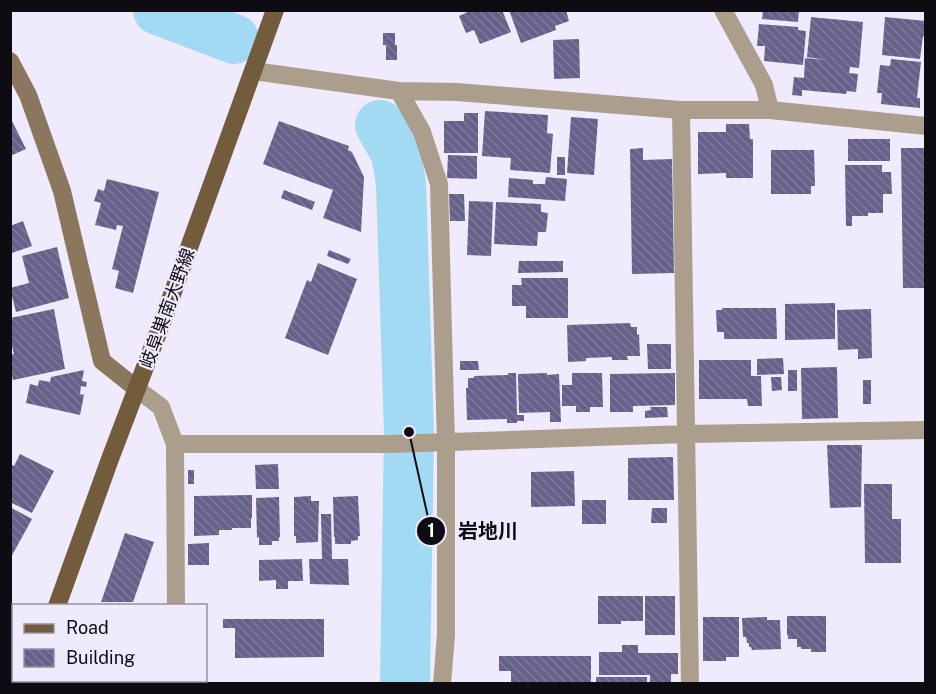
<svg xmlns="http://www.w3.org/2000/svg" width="936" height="694" viewBox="0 0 936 694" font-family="'Public Sans','Noto Sans JP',sans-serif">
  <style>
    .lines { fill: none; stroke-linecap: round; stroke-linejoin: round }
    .river { stroke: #a3daf3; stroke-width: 50 }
    .building { fill: url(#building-back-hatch) }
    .street { stroke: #ab9e8c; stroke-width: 18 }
    .secondary { stroke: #8a775d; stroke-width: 18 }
    .primary { stroke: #735c3b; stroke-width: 18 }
    .labels { text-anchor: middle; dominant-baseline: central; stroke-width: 4.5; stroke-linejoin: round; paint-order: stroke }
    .street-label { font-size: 18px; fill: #0e0c12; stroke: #efeafc }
    .leader { fill: none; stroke: #0e0c12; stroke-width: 2 }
    .callout-dot { fill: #0e0c12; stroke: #efeafc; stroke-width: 2 }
    .mark-label { font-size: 18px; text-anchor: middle; font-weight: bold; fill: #fff }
    .callout-label { font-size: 20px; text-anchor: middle; font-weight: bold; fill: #0e0c12; stroke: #efeafc; stroke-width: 4.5; stroke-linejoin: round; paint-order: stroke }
  </style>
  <defs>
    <pattern id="building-back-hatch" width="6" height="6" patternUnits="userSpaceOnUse" patternTransform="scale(1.5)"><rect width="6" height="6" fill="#66618b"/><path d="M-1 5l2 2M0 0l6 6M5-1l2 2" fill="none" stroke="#7e7a98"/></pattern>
  </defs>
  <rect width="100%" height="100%" fill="#efeafc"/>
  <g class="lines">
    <path class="river" d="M158,10L234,39
      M380,125L396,153L401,184L409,432L405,684"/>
  </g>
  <path class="building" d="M472,10H502L511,32L480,44L474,30L466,33L459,16Z
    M509,10H566L569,21L555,26L556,30L521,43Z
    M763,10H799L798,22L762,19Z
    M811,17L863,22L859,68L850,67L849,73L858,74L856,92L847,91L846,94L802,90V96L792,95L794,77L804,78L805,58L826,60L807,57Z
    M885,17L926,21V37L923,36L920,59L882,55Z
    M759,24L798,27V30L806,31L803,65L764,61L765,46H757Z
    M383,33H395V45H397V60H386V45H383Z
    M579,39L580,78L554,79L553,40Z
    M891,59L921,62L917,98H920V108L881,104L882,93H877L880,65L890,66Z
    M485,111L548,115L547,133L553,134L550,173L510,170L511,158L482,156Z
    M464,113H478V153H444V121H464Z
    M10,117L26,149L10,156Z
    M571,117L598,119L594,175L567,173Z
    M279,121L349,146L348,150L352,152L364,177L361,232L323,218L333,190L263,164Z
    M726,124H749L750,139H753V178H726V173L698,174V132H726Z
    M848,139H890V161H848Z
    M643,148V160L672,159L674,273L632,274L630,149Z
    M901,148H926V288H903Z
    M771,150H814L815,186H811V194H771Z
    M448,155L477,156V179L447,178Z
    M557,157H565V175H557Z
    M845,165H882V172H891L892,194H883V213H868V216H852V226H846Z
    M546,177L567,179L565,201L508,197L509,178L533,180V184H545Z
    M107,179L159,192L133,293L115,288L119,271L112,269L123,226L117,225L116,230L95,225L101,203L94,201L98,189L104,191Z
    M284,190L315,202L312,210L281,198Z
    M449,194H464L465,221H450Z
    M469,201L493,202L491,256L467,255Z
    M496,202L541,204V212L548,213L546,232H538L537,246L494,244Z
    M23,221L32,246L12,253L10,248V226Z
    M57,247L69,298L16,312L10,288L29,283L22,256Z
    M329,250L351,259L348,264L327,256Z
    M519,261H563V272L518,273Z
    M318,263L357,279L328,355L285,338L307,280L311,282Z
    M521,278H568V318H526V306H512V285H522Z
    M835,303V339L785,340V304Z
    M722,308H776L777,339H724V332H717L716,310H722Z
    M54,309L65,369L13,380L10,366V355L14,354L10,338V318Z
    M871,309L872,358L858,359V349L838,350L837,310Z
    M630,323L631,327H637V335L639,334L640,356H627L628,360H612V357L586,358V361L568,362L567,325Z
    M647,344H671V369H648Z
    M783,358L784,374L757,375V359Z
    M699,360H751V376H761L762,406H748L747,399H699Z
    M460,361H478L479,370H460Z
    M837,367L838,418L802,419L801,368Z
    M84,370L82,381L87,382L86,387L81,386L80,394L84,395L80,415L26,403L30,384L38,386L39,380L50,382L51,377Z
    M788,370H797V391H788Z
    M508,373H516L517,415H524V421H517V423H507V419L467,420L466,388H468V378H474V376L508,375Z
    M547,373V375L559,374L561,422H550V412L519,413L518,374Z
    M572,373H602L603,407H590V412H576V406H562V385H572Z
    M675,373V405L633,406V412H610V374Z
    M771,377H781L782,390L772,391Z
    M863,380H871V404H863Z
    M650,407H667L668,417L645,418V411L651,410Z
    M827,445H862L861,507L830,508Z
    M20,454L54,471L32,513L10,502V464L14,466Z
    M673,457L674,500H628V458Z
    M278,464L279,489H256L255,465Z
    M188,470H194V484H188Z
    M574,471L575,506L531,507V472Z
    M864,484H892V519H901V563H865Z
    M252,495V518H251V528H232V530H219V535L194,536V496Z
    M311,496V501H319L318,542L296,543V536H294V497Z
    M358,496L360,536H358V540L351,541V544H335V537H334L333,497Z
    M279,497L280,537H279V541H272V545H259V537L257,538L256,498Z
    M582,500H606V524H582Z
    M10,507L32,519L10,559Z
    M652,508H667V523H651Z
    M321,514H331L332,559H348L349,585L310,584L309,559H322Z
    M125,533L154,542L133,602H101Z
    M209,543V565H188V544Z
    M302,559L303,581H288V589H276V580L259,581V560Z
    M598,596H643V621H621V624H598Z
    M645,596H675V635H645Z
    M787,616H826V652H811V649H801V647H797V639H788V636L787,635Z
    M703,617H739V657H726V661H703Z
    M767,617V620H780L781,649L752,650L751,647H749V643H747L746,637H743L742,618Z
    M223,619H324V657L235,658V628H223Z
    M622,645H638V653H678V674H671V684H650V675H599V652H622Z
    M499,656H591V684H511V671H499Z
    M596,677H647V684H596Z"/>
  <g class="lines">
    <path class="street" d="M723,10L764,85L770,110
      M253,71L399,91L457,92L681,110H770L926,126
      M399,91L422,132L439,184L446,443V635L442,684
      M681,110L690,684
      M137,389L161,407L175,444L176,606
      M175,444H391L686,434L926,430
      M176,680V684"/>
    <path class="secondary" d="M10,61L28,95L62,191L102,361L137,389"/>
    <path class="primary" d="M57,606L110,459L161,325L275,10
      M30,684L31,680"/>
  </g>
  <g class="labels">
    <g class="street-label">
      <text transform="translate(167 308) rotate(-70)">岐阜巣南大野線</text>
    </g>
  </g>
  <path class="leader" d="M409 432L431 531"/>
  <g class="callout-dot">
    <circle cx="409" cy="432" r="6"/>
    <circle cx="431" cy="531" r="15"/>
  </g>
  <g class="mark-label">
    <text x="431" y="537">1</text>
  </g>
  <g class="callout-label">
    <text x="488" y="538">岩地川</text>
  </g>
  <rect width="936" height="694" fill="none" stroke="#0e0c12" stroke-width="24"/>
  <rect x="12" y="604" width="195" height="78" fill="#efeafc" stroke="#95919e" stroke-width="1.5"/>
  <rect x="24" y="624" width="30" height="9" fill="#735c3b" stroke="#95919e" stroke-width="1.5"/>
  <text x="66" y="634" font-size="18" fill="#0e0c12">Road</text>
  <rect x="24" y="649" width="30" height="18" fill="url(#building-back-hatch)" stroke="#95919e" stroke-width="1.5"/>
  <text x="66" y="664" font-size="18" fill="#0e0c12">Building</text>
</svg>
